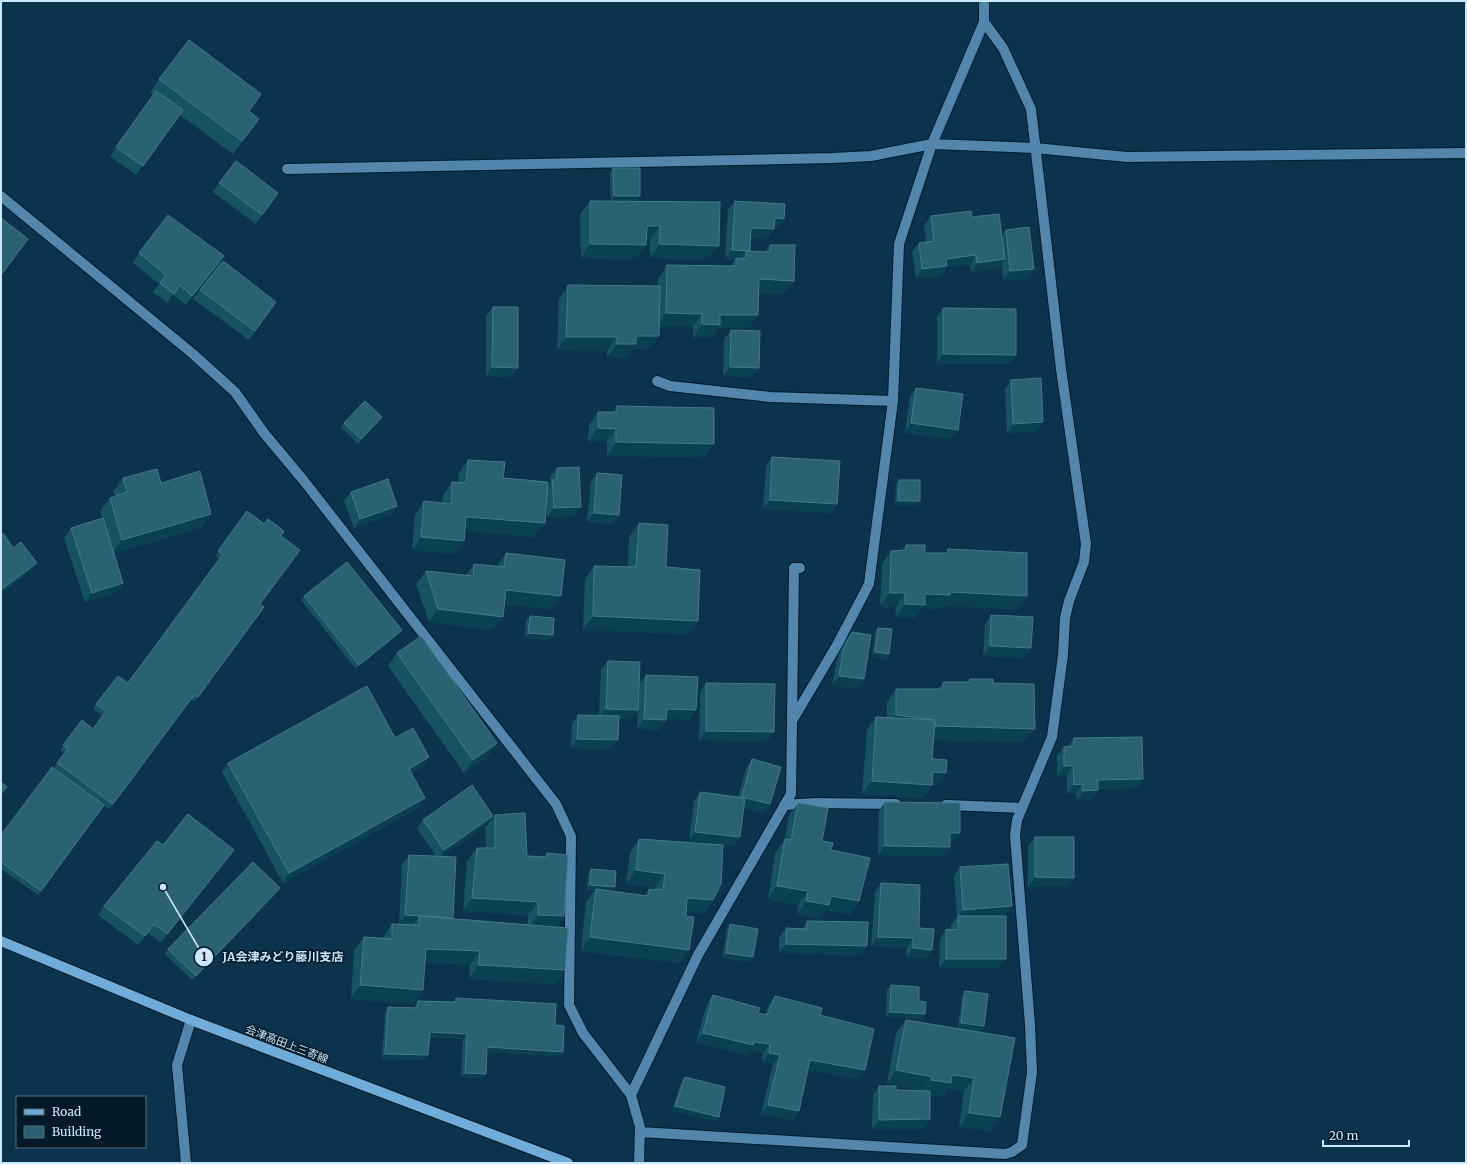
<svg xmlns="http://www.w3.org/2000/svg" width="1467" height="1164" viewBox="0 0 1467 1164" font-family="Merriweather,'Noto Sans JP',serif">
  <style>
    .lines { fill: none; stroke-linecap: round; stroke-linejoin: round }
    .minor-casing { stroke: #011a2c; stroke-width: 12 }
    .major-casing { stroke: #011a2c; stroke-width: 12 }
    .minor { stroke: #5386ac; stroke-width: 10 }
    .major { stroke: #71abd7; stroke-width: 10 }
    .wall { fill: #175263 }
    .shaded-wall { fill: #0a3f54 }
    .building { fill: #2a6274; stroke: #447789 }
    .labels { text-anchor: middle; dominant-baseline: central; stroke-width: 3; stroke-linejoin: round; paint-order: stroke }
    .street-label { font-size: 11px; fill: #cce6fb; stroke: #051a29 }
    .leader { fill: none; stroke: #cce6fb; stroke-width: 1.5 }
    .callout-dot { fill: #cce6fb; stroke: #051a29; stroke-width: 1.5 }
    .mark-label { font-size: 12px; text-anchor: middle; font-weight: bold; fill: #111 }
    .callout-label { font-size: 12px; text-anchor: middle; font-weight: bold; fill: #cce6fb; stroke: #051a29; stroke-width: 3; stroke-linejoin: round; paint-order: stroke }
  </style>
  <rect width="100%" height="100%" fill="#0b334d"/>
  <g class="lines">
    <g class="minor-casing">
      <path id="minor" d="M287,169L833,158L871,156L932,144L1035,148L1127,157L1466,153
        M1,196L193,354L235,392L264,433L304,481L556,804L571,836L569,1005L583,1033L631,1095L640,1127L639,1163
        M657,381L670,386L770,397L893,401
        M792,719L794,568H800
        M784,805L815,803L896,804
        M946,805L1022,808
        M631,1095L698,955L791,794L792,721L837,645L869,584L893,401L899,244L932,144L984,22V1
        M640,1132L1005,1154L1012,1152L1022,1145L1032,1072L1030,1025L1015,835L1017,820L1052,737L1063,655L1065,618L1069,601L1084,562L1086,544L1061,369L1031,109L1003,48L984,22
        M186,1163L177,1065L191,1020"/>
    </g>
    <g class="major-casing">
      <path id="major" d="M1,941L191,1020L568,1163"/>
    </g>
    <use href="#minor" class="minor"/>
    <use href="#major" class="major"/>
  </g>
  <path class="wall" d="M159,79L249,112V132L233,154L180,115L136,175L110,156L153,95L150,93Z
    M613,168L640,196L636,201H611L610,173Z
    M219,183L278,193L256,224L213,192Z
    M590,201L720,202L709,259L650,258V240H646L637,259L581,258L580,214Z
    M735,201L777,228H774L768,239L751,238L750,251L765,252L770,245L794,281L784,294L759,293L758,315L749,328H718L711,338H693V327H659L650,349H632L627,358L607,357V351L557,350L559,299L568,285L658,286V279L667,265L730,266L735,260L725,259L728,210Z
    M931,216L972,217L1002,235L1006,230L1028,278L1003,281L1002,264L999,268L971,272L970,265L947,267L941,276L916,278L912,252L919,243L926,242L924,226Z
    M139,253L224,256L218,265L186,305L173,295L167,303L153,292L159,284L133,263Z
    M200,290L276,302L249,340L193,299Z
    M493,307L511,377L486,376V316Z
    M943,308L1016,355L1009,364H937V317Z
    M731,330L752,377L723,376L724,339Z
    M1011,380L1037,431L1007,433L1005,389Z
    M916,388L952,439L905,433L910,397Z
    M617,406L705,457L607,456V442H588L589,425L598,412H613Z
    M382,417L379,422L358,444L341,427L344,423Z
    M772,457L837,504L831,513L763,509L766,466Z
    M468,460L503,478L548,487L551,483L550,477L557,468L574,516L547,517V503L535,537L465,531L455,554L412,550L415,515L424,501L442,503L443,495L452,482H458L459,473Z
    M597,473L612,524L587,522L591,482Z
    M123,478L161,483L202,527L114,553L123,583L117,592L85,602L64,538L71,528L102,518L100,511L110,498L115,496L113,492Z
    M899,480L917,506H895L896,485Z
    M351,492L397,506L391,515L354,528L344,501Z
    M247,511L281,536L260,604L264,607L194,702L190,699L109,809L54,768L64,753L60,750L82,720L93,729L103,716L93,709L96,704L128,683L219,559L215,556Z
    M639,523L666,567L698,621L689,634L583,630L585,579L594,566L628,567L629,537Z
    M906,545L925,553H946L948,549L1017,609L943,606L941,609L922,608L915,618H895L896,607L880,606L882,564L891,551L902,550Z
    M506,553L561,596L551,609L504,604L493,630L429,622L416,584L426,571L466,575L474,564L497,566Z
    M304,596L402,630L398,635L356,669L301,600Z
    M991,615L1031,648L1025,658L983,656L985,624Z
    M530,616L549,640L525,638L526,620Z
    M878,628L886,659L872,657L875,632Z
    M852,632L864,679L857,689L832,685L837,659L845,641Z
    M397,653L488,757L464,773L388,666Z
    M608,661L638,710L631,719H618L611,749L571,748L572,724L578,715H599L601,670Z
    M646,675L690,720L667,718L666,720L660,730L637,729L639,684Z
    M970,679L993,683L1025,742L933,740L932,759L937,786H932L923,798L862,794L867,730L876,717H887V702L896,689H938L943,682H968Z
    M706,683L774,732L767,741L699,740L700,692Z
    M395,738L423,767L411,773L419,808L283,883L222,772L228,763Z
    M1074,738L1137,788L1098,789V790L1092,800H1077L1076,794H1067V775H1057V756L1064,747L1068,746Z
    M752,759L764,813L744,808L740,837L734,846L689,841L694,801L700,792L738,797L746,769Z
    M885,802L953,842H950L944,856L878,855L879,811Z
    M798,803L822,841L831,850L859,901L850,915L826,910L820,919L797,914L798,905L768,899L775,853L785,839L789,816Z
    M104,805L38,895L1,869V835Z
    M495,815L527,856L544,857L547,853L557,927L565,970L556,984L469,979L470,965L425,962L414,1004L351,999L354,950L364,937L383,938V937L392,924H399L402,864L409,855L436,856L417,829L423,820L487,825L442,856L453,918L452,919L528,925V915L463,911L467,861L477,848H486L485,828Z
    M1035,837L1067,887H1028V846Z
    M639,839L713,900L704,913L686,912L680,963L581,951L586,902L594,891L587,890L588,874L591,869L615,887L612,891L644,896L649,889H655V887L626,884L630,852Z
    M163,845L234,850L227,859L161,943L148,933L138,945L98,915L104,906Z
    M960,867L1012,906L1005,915L994,916L1006,959L999,968H939L940,939L946,929L951,930V925L957,917L954,876Z
    M881,883L919,928L932,950L926,959L906,957L907,947L871,946L875,892Z
    M277,893L192,980L165,954L168,949Z
    M807,921L867,946L861,955L779,953V938L786,928L802,929Z
    M730,924L753,957L750,962L722,958L727,929Z
    M891,985L919,1001L925,1014L922,1019L886,1017L887,990Z
    M965,991L981,1031L958,1028L962,995Z
    M713,995L758,1013L765,1014L769,1005L775,996L820,1015L858,1079L808,1070L799,1111L793,1120L761,1114L773,1064L762,1062L763,1053L749,1051L747,1055L696,1042L707,1004Z
    M456,998L555,1025L559,1056L487,1052L486,1074L482,1078L461,1077L463,1039L429,1037L425,1060L382,1059L385,1012L388,1007L415,1008V1006L418,1001L453,1002Z
    M906,1020L1015,1038L990,1131L959,1127L964,1091L947,1089L942,1097L930,1095V1119L924,1129H872L873,1095L879,1086L896,1090L922,1091V1090L887,1084L896,1033Z
    M685,1077L716,1121L672,1111L681,1082Z"/>
  <path class="shaded-wall" d="M614,196H640L636,201H611Z
    M775,218L784,219L777,228L769,227Z
    M647,226H660L650,240H637Z
    M751,228L774,229L768,239L745,237Z
    M590,244L646,245L637,259L581,258Z
    M659,244L719,246L709,259L650,258Z
    M732,250L746,251L739,260L736,258L735,260L725,259Z
    M976,255L970,265L947,267L941,276L916,278L922,269L946,259Z
    M224,256L218,265L186,305L192,296Z
    M1005,259L999,268L971,272L977,263Z
    M1034,269L1028,278L1003,281L1010,271Z
    M759,279L794,281L784,294L750,293Z
    M666,313L702,314L693,327H656Z
    M720,315H758L749,328H718L711,338H693L702,324Z
    M636,336H659L650,349H632L627,358L607,357L617,344Z
    M566,337H617L607,351L557,350Z
    M943,354L1016,355L1009,364H937Z
    M492,367L518,368L511,377L486,376Z
    M730,367L759,368L752,377L723,376Z
    M382,417L379,422L358,444L361,439Z
    M1043,422L1037,431L1007,433L1013,424Z
    M911,423L958,430L952,439L905,433Z
    M598,428L616,429L607,442H588Z
    M616,442L714,444L705,457L607,456Z
    M770,500L837,504L831,513L763,509Z
    M898,501H920L917,506H895Z
    M397,506L391,515L354,528L360,519Z
    M581,507L574,516L547,517L554,508Z
    M594,513L619,515L612,524L587,522Z
    M211,514L202,527L112,553L122,540Z
    M466,517L545,523L535,537L457,531Z
    M421,537L464,541L455,554L412,550Z
    M37,563L31,572L1,594V590Z
    M123,583L117,592L85,602L92,593Z
    M506,590L561,596L551,609L497,603Z
    M950,592L1027,596L1017,609L943,606L941,609L922,608L915,618H895L905,604L925,594Z
    M890,593H905L896,607L880,606Z
    M438,609L503,617L493,630L429,622Z
    M593,616L698,621L689,634L583,630Z
    M402,630L398,635L356,669L359,665Z
    M528,633L553,635L549,640L525,638Z
    M990,646L1031,648L1025,658L983,656Z
    M875,652L889,654L886,659L872,657Z
    M839,676L864,679L857,689L832,685Z
    M606,709L638,710L631,719L599,718Z
    M667,709L696,710L690,720L661,718Z
    M896,715L934,720L887,728Z
    M644,719L666,720L660,730L637,729Z
    M935,726L1035,729L1025,742L926,740Z
    M706,731L774,732L767,741L699,740Z
    M577,739L618,740L611,749L571,748Z
    M497,743L488,757L464,773L473,760Z
    M429,757L423,767L402,778L409,769Z
    M1064,766H1073L1067,775H1057Z
    M933,772L946,773L937,786H932L923,798L862,794L872,781Z
    M1143,779L1137,788L1091,789L1098,780Z
    M1082,784L1076,794H1067L1074,785Z
    M1098,790L1092,800H1077L1083,791Z
    M742,797L770,804L764,813L736,806Z
    M425,798L419,808L283,883L289,873Z
    M493,816L487,825L438,859L444,850Z
    M695,832L740,837L734,846L689,841Z
    M950,833H960L953,842H944Z
    M885,846L950,847L944,856L878,855Z
    M234,850L227,859L161,943L167,934Z
    M636,870L665,874L655,887L626,884Z
    M1035,877L1074,878L1067,887H1028Z
    M590,885L615,887L612,892L596,889L594,891L587,890Z
    M777,886L808,891L798,905L768,899Z
    M280,888L277,893L192,980L196,976Z
    M831,896L859,901L850,915L826,910L820,919L797,914L806,901Z
    M472,898L538,902L528,915L463,911Z
    M687,898L713,900L704,913L678,912Z
    M1012,906L1005,915L958,919V918L963,910Z
    M405,915L453,918L446,927L419,925V916L413,925L399,924Z
    M538,915L564,916L555,930L528,929Z
    M590,937L689,950L680,963L581,951Z
    M878,937L913,938L907,947L871,946Z
    M786,944L867,946L861,955L779,953Z
    M913,948L932,950L926,959L906,957Z
    M426,949L480,951L470,965L417,962Z
    M726,953L753,957L750,962L722,958Z
    M946,959H1006L999,968H939Z
    M478,965L565,970L556,984L469,979Z
    M360,985L423,990L414,1004L351,999Z
    M890,1012L925,1014L922,1019L886,1017Z
    M961,1023L984,1026L981,1031L958,1028Z
    M430,1032L467,1034L463,1039L426,1036Z
    M703,1033L754,1042L770,1044L763,1053L749,1051L747,1055L696,1042Z
    M487,1047L563,1052L559,1056L484,1052Z
    M769,1053L780,1055L773,1064L762,1062Z
    M385,1054L428,1055L425,1060L382,1059Z
    M810,1060L865,1070L858,1079L803,1069Z
    M896,1070L932,1077L922,1090L887,1084Z
    M465,1073L486,1074L482,1078L461,1077Z
    M952,1075L974,1078L964,1091L947,1089L942,1097L921,1093L931,1080Z
    M768,1105L799,1111L793,1120L761,1114Z
    M675,1106L719,1117L716,1121L672,1111Z
    M969,1113L1000,1117L990,1131L959,1127Z
    M930,1119L924,1129H872L879,1120Z"/>
  <path class="building" d="M189,40L261,94L249,111L259,119L242,141L159,79Z
    M156,91L183,110L143,166L116,147Z
    M236,161L278,193L262,215L219,183Z
    M613,168H640V196H614Z
    M590,201L720,202L719,246L659,244L660,226H647L646,245L590,244Z
    M735,201L785,204L784,219L775,218L774,229L751,228L750,251L732,250Z
    M971,211L972,217L999,214L1005,259L977,263L976,255L946,259L947,266L922,269L919,243L934,241L931,216Z
    M168,215L224,256L192,296L180,285L174,294L160,283L166,275L139,253Z
    M1,218L28,239L1,275Z
    M1029,227L1034,269L1010,271L1006,230Z
    M770,245H795L794,281L759,279L758,315H720V325L702,324V314L666,313L667,265L736,266V258L746,259V251L770,252Z
    M223,261L276,302L255,331L200,290Z
    M568,285L660,286L659,336H636V344H617V337H566Z
    M493,307H518V368L492,367Z
    M943,308L1016,309V355L943,354Z
    M731,330L760,331L759,368L730,367Z
    M1041,378L1043,422L1013,424L1011,380Z
    M916,388L963,394L958,430L911,423Z
    M365,401L382,417L361,439L344,423Z
    M617,406L714,408V444L616,442V429L598,428V412H617Z
    M772,457L840,461L837,504L770,500Z
    M468,460L505,462L503,478L548,482L545,523L466,517L464,541L421,537L424,501L451,504L452,482L466,483Z
    M579,467L581,507L554,508L552,480H557V468Z
    M157,469L161,483L200,471L211,514L122,540L110,498L127,492L123,478Z
    M597,473L622,475L619,515L594,513Z
    M388,479L397,506L360,519L351,492Z
    M899,480H920V501H898Z
    M247,511L264,524L268,519L284,531L281,536L300,550L260,604L264,607L198,697L194,695L113,804L57,763L68,749L63,745L82,720L93,729L106,711L96,704L118,676L128,683L223,554L218,551Z
    M103,518L123,583L92,593L71,528Z
    M639,523L668,525L666,567L700,570L698,621L593,616L594,566L636,567Z
    M3,533L13,548L21,542L37,563L1,590V535Z
    M906,545H925V553H948V549L1027,553V596L950,592V595L925,594V605L905,604V593H890L891,551L906,550Z
    M506,553L565,560L561,596L506,590L503,617L438,609L426,571L473,576L474,564L504,567Z
    M347,562L402,630L359,665L304,596Z
    M991,615L1033,617L1031,648L990,646Z
    M530,616L554,618L553,635L528,633Z
    M878,628L892,629L889,654L875,652Z
    M852,632L871,635L864,679L839,676L843,650Z
    M421,636L497,743L473,760L397,653Z
    M608,661L640,662L638,710L606,709Z
    M646,675L698,677L696,710L667,709L666,720L644,719Z
    M970,679H993V683L1034,684L1035,729L935,726V721L932,759L947,760L946,773L933,772L932,785L872,781L876,717L934,720L896,715V689H943V682H970Z
    M706,683L775,684L774,732L706,731Z
    M367,686L395,738L413,728L429,757L409,769L425,798L289,873L228,763Z
    M578,715L619,716L618,740L577,739Z
    M1142,737L1143,779L1098,780V790L1083,791L1082,784L1074,785L1073,766H1064V747L1073,746L1074,738Z
    M752,759L781,767L770,804L742,797Z
    M52,767L104,805L41,891L1,862V835Z
    M1,782L7,787L1,794Z
    M472,785L493,816L444,850L423,820Z
    M700,792L745,798L740,837L695,832Z
    M885,802L960,803V833H950V847L885,846Z
    M798,803L828,808L822,841L833,843L831,850L870,858L859,901L831,896L829,905L806,901L808,891L777,886L785,839L791,840Z
    M525,813L527,856L547,857V853L568,855L564,916L538,915V902L472,898L477,848H495V815Z
    M188,814L234,850L167,934L154,924L145,936L104,906L157,841L163,845Z
    M1035,837H1074V878L1035,877Z
    M639,839L723,845L721,884L713,900L687,898L686,916L694,917L689,950L590,937L596,889L648,896L649,889L663,890L665,874L636,870Z
    M409,855L456,857L453,918L405,915Z
    M253,862L280,888L196,976L168,949Z
    M1008,864L1012,906L963,910L960,867Z
    M591,869L616,871L615,887L590,885Z
    M881,883L920,885L919,928L934,929L932,950L913,948V938L878,937Z
    M419,916L568,928L565,970L478,965L480,951L426,949L423,990L360,985L364,937L392,939V924L419,925Z
    M958,916H1006V959H946V929L958,930Z
    M807,921L868,922L867,946L786,944V928L807,929Z
    M730,924L758,929L753,957L726,953Z
    M891,985L919,987V1001L926,1002L925,1014L890,1012Z
    M965,991L988,994L984,1026L961,1023Z
    M713,995L760,1008L758,1013L767,1015L775,996L822,1008L820,1015L874,1029L865,1070L810,1060L799,1111L768,1105L780,1055L769,1053L770,1044L754,1042L753,1045L703,1033Z
    M456,998L556,1004L555,1025L564,1026L563,1052L487,1047L486,1074L465,1073L467,1034L430,1032L428,1055L385,1054L388,1007L417,1008L418,1001L456,1002Z
    M906,1020L1015,1038L1000,1117L969,1113L974,1078L952,1075L951,1083L931,1080L932,1077L896,1070Z
    M685,1077L725,1087L719,1117L675,1106Z
    M879,1086H896V1090L930,1091V1119L879,1120Z"/>
  <g class="labels">
    <g class="street-label">
      <text transform="translate(287 1044) rotate(21)">会津高田上三寄線</text>
    </g>
  </g>
  <path class="leader" d="M163 887L204 957"/>
  <g class="callout-dot">
    <circle cx="163" cy="887" r="4"/>
    <circle cx="204" cy="957" r="10"/>
  </g>
  <g class="mark-label">
    <text x="204" y="961">1</text>
  </g>
  <g class="callout-label">
    <text x="283" y="961">JA会津みどり藤川支店</text>
  </g>
  <rect width="1467" height="1164" fill="none" stroke="#cce6fb" stroke-width="4"/>
  <rect x="16" y="1096" width="130" height="52" fill="#051a29" stroke="#556c7d"/>
  <rect x="24" y="1109" width="20" height="6" fill="#71abd7" stroke="#556c7d"/>
  <text x="52" y="1116" font-size="12" fill="#cce6fb">Road</text>
  <rect x="24" y="1126" width="20" height="12" fill="#2a6274" stroke="#556c7d"/>
  <text x="52" y="1136" font-size="12" fill="#cce6fb">Building</text>
  <path d="M1323 1140v6h86v-6" fill="none" stroke="#cce6fb" stroke-width="2"/>
  <text x="1329" y="1140" font-size="12" fill="#cce6fb" stroke="#051a29" stroke-width="3" paint-order="stroke">20 m</text>
</svg>
